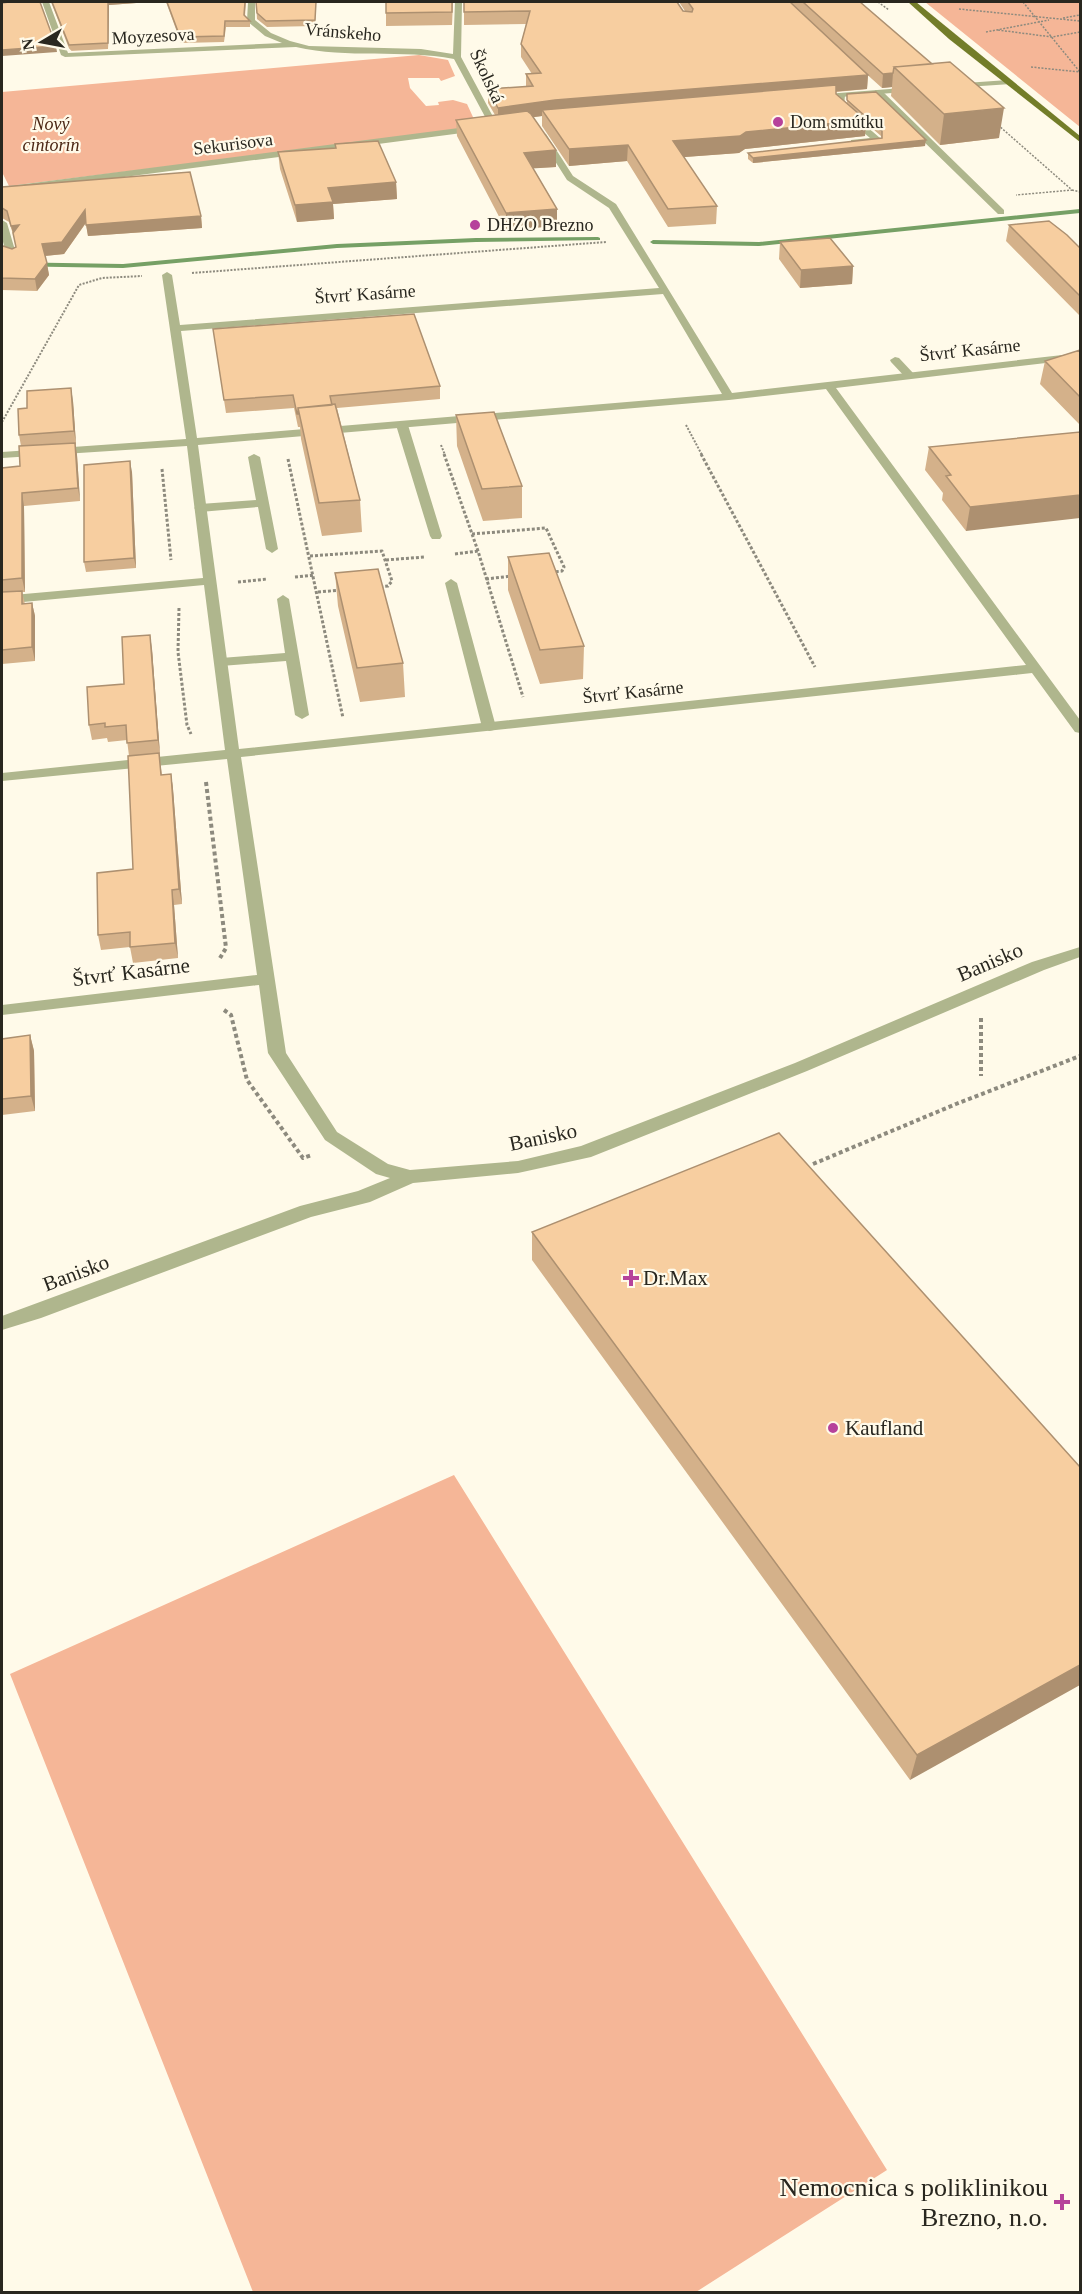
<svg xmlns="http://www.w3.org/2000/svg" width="1082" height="2294" viewBox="0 0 1082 2294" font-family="Georgia,serif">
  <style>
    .green { fill: #f5b697 }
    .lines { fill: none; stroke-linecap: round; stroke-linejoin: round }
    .stream { fill: #76a065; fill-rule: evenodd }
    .path-far3 { stroke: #8d8a7e; stroke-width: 1.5; stroke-dasharray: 2 1.5; stroke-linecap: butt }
    .path-far2 { stroke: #8d8a7e; stroke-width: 2; stroke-dasharray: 2 1.5; stroke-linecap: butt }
    .path-far1 { stroke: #8d8a7e; stroke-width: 3; stroke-dasharray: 3 2; stroke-linecap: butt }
    .path { stroke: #8d8a7e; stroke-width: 4; stroke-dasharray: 4 3; stroke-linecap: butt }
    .service { fill: #afb68d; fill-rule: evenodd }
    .minor { fill: #afb68d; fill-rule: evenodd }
    .primary { fill: #737d29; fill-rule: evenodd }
    .wall { fill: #d4b18a }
    .shaded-wall { fill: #ad9070 }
    .building { fill: #f7cea0; stroke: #ad9070; stroke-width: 1.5 }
    .poi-dot { fill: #b6429b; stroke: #fffae9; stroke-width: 2 }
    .labels { text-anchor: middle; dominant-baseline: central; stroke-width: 4.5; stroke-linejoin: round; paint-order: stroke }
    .far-street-label { font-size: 18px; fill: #29271f; stroke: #fffae9 }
    .far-poi-label { font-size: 18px; fill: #29271f; stroke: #fffae9; text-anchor: start }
    .far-park-label { font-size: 18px; font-style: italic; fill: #4d2916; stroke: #fffae9 }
    .street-label { font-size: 21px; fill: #29271f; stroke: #fffae9 }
    .poi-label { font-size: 21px; fill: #29271f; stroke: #fffae9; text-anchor: start }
    .near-poi-label { font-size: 26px; fill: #29271f; stroke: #fffae9; text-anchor: end }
  </style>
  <rect width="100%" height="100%" fill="#fffae9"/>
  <path class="green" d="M925,2H1080V127Z
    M419,55L448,60L455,76L441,81L439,78H408L410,88L426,106L439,105L438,102L453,100L467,104L478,128L9,186L2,172V92Z
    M454,1475L887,2170L696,2292H253L10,1674Z"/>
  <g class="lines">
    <path class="stream" d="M1080,209V213L759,246L653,244L650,242L653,240L759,242Z
      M598,237L600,238V240L476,242L337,248L123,268L2,266V262L123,264L337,244L476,238Z"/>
    <path class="path-far3" d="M878,2L889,10
      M1023,2L1080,72
      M959,9L1080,21
      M1063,18L1080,15
      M998,30L1052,37L1080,32
      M986,32L1049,20
      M1031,67L1080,72
      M998,125L1072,190L1016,195
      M1072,190L1080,192"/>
    <path class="path-far2" d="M192,273L606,242
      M2,422L79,285L102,278L142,276
      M686,425L702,455
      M441,445L445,455"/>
    <path class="path-far1" d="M444,454L478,551L523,697
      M701,454L815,667
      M288,459L343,718
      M162,469L171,560
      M472,534L546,528L564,567L562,571L553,572
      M455,554L478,551
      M310,556L382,551L392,581L388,586L378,587
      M386,560L424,557
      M295,577L314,575
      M486,579L512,576
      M238,582L267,579
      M318,592L341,590
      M179,608L178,652L187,725L191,734"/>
    <path class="path" d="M206,782L226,948L220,958
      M224,1010L231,1015L247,1080L303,1158L312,1155
      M981,1018V1076
      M813,1164L956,1104L1080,1056"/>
    <path class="service" d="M875,90H881L1004,210V214H998L875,94Z
      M838,93L845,95L844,107L880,138V142L851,144V140L870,138L837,110Z
      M2,220L7,223L17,257L15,259L7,257L2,238Z
      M895,357L899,358L914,374V378H906L891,362L890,360Z
      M402,422L408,425L442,536L440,539H432L430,536L396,425Z
      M254,454L260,457L278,549L272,553L266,549L258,507L200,512L194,508L200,504L256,500L248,457Z
      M451,579L457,583L496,727L494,730L489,731L482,727L445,583Z
      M283,595L289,599L309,715L302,719L295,715L286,661L221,666L214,662L221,658L285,653L277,599Z"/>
    <path class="minor" d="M42,2H49L68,53L282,43L265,36L247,21L248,2H255V20L271,33L290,41L309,46L421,49L453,54L455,2H462L461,57L498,126L494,129L490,126L454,59C401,49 348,59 296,47L65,57L61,55Z
      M1008,80H1011V84L951,88L947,86L951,84Z
      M915,87H918V91L814,99L810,97L814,95Z
      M482,125L485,126V130L2,193V187Z
      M543,133L546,134L573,176L616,204L732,393L1080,353V359L836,388L1080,720V733L1075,732L1032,673L241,757L286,1053L337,1132L388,1164L410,1170L518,1161L581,1146L795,1063L1032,962L1080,947V957L1044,970L807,1071L591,1157L518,1173L413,1183L370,1202L311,1217L41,1318L2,1330V1316L300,1206L358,1191L390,1178L376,1174L325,1140L268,1053L259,985L2,1015V1005L257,975L227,759L2,781V773L225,750L204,585L2,604V596L203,578L187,446L2,458V452L186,439L162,275L167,272L172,275L180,325L659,288L609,208L567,180L539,136ZM663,294L722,394L197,438L181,331ZM826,389L1026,665L239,749L198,445L729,400Z"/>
    <path class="primary" d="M908,2H916L1080,136V142L949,39Z"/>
  </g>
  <path class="wall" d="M51,2H150L109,5L108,49L70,51Z
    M166,2H246L245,16L250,21V27H226L224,42L181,43Z
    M256,2H316L315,26L267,27L257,19Z
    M453,2L452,25L386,26V13Z
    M464,2L685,11L679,2H860L999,138L940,145L891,96L892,87L882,88L862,70L868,75L867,89L836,92V94L847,103V94L925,146L753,163L748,159V153L882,138L881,136L866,123L865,136L745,149L739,153L683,157L717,206L716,224L668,227L627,161L569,166L542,126V116L533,117L556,167L533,168L557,209V226L506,230L457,136L456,120L495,115L488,103V89L526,87V74H532L521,57V44L526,24L464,25Z
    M335,144L396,182L397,199L333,204L334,219L297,222L280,169L278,152L335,148Z
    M2,187L201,216L202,228L88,236L86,223L64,254L45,256L49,275L37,291L2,290V248L12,249L16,247L14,237L9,222L2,218V219Z
    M1009,225L1080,248V316L1006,241Z
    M780,242L853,266L852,284L800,288L779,259Z
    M213,329L440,386V399L337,408L360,500L362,532L322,536L301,439L300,427H298L294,408L226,413Z
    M1080,350V425L1040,384L1045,361Z
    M73,401L76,444L75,445L77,455L80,501L24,506L25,592H22L25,604L32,603L35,616V661L2,664V468L20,466L21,446L19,435L27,408Z
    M456,415L522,486V518L483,521L457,446Z
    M1080,432L966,531L942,500L943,493L925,470L929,447Z
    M132,472L136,568L86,572L84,562Z
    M508,557L584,646L583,679L540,684L508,590Z
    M335,573L403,663L405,697L360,702L338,606Z
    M152,649L160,754L159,755L162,775L171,774L173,789L182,904L174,905L178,958L133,963L130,947L101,950L98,935L133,869L129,756L127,740L108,742L107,738L92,740L89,725L124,684Z
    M30,1035L34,1051L35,1111L2,1115V1039Z
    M532,1232L1080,1467L910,1780L532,1260Z"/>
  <path class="shaded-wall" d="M108,2H150L109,5L108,49Z
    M56,46L57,52L2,56V50Z
    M893,73L892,87L882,88L883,74Z
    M868,75L867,89L555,114L542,110V116L498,122V108L555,100Z
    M1004,108L999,138L940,145L944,114Z
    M866,120L865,136L745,149L739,153L672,158L673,141L746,132Z
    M926,140L925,146L753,163V158Z
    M628,145L627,161L569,166V149Z
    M556,150V167L524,169V153Z
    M396,182L397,199L333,204L334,219L297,222L295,205L328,188Z
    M557,209V226L506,230V213Z
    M85,210L87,221L64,254L44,256L42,244Z
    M201,216L202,228L88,236L86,225Z
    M19,225L22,236L14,237L11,226Z
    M47,263L49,275L37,291L35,279Z
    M853,266L852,284L800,288L801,270Z
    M71,388L73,401L76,444L74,431Z
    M75,443L77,455L80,501L78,488Z
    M130,461L132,472L136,568L134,558Z
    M22,493L24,506L25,592L22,578Z
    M1080,495V518L966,531L970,507Z
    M32,603L35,616V661L32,647Z
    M150,635L152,649L160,754L158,740Z
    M171,774L173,789L182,904L179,889Z
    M172,890L174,905L178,958L175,943Z
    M30,1035L34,1051L35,1111L31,1096Z
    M1080,1665V1685L910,1780L917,1755Z"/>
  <path class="building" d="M9,2H40L56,46L2,50V3Z
    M52,2H108V43L69,45Z
    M167,2H245L244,15L250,21H225L224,36L180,37Z
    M256,2H316L315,20L266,21L257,13Z
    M386,2H452V12L386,13Z
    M464,2H677L683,11L692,12L693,9L688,2H790L868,75L555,100L498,108L488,89L533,86L526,74L541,73L521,44L530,11L464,12Z
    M803,2H860L932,64L894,67L893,73L883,74Z
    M950,62L1004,108L944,114L894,67Z
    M836,85V94L866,120L746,132L740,136L673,141L717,206L668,209L628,145L569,149L542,110Z
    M876,92L926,140L753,158L748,153L882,138V131L847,100V94Z
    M527,111L531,114L556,150L524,153L557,209L506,213L456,120Z
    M378,141L396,182L328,188L333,202L295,205L278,152L336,148L335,144Z
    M190,172L201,216L86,225L85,210L62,242L42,244L47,263L35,279L2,278V248L3,246L12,249L16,247L13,233L19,225L11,226L7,211L2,208V187Z
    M1049,221L1067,235L1080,248V296L1009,225Z
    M830,238L853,266L801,270L780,242Z
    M414,314L440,386L330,396L332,405L298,408V414H297L293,395L224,400L213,329Z
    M1080,350V397L1045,361Z
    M71,388L74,431L19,435L18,409L27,408V391Z
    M335,404L360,500L319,503L298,408Z
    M494,412L522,486L482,489L456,415Z
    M1080,432V495L970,507L946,476L951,475L929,447Z
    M75,443L78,488L22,493V578L2,580V468L20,466L19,446Z
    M130,461L134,558L84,562V465Z
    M549,553L584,646L540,650L508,557Z
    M378,569L403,663L357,668L335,573Z
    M22,591V604L32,603V647L2,650V592Z
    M150,635L158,740L127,743L126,725L105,727V723L89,725L87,687L124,684L122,637Z
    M159,753L161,775L171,774L179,889L172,890L175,943L130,947V932L98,935L97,873L133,869L128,756Z
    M30,1035L31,1096L2,1099V1039Z
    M779,1133L1080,1467V1665L917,1755L532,1232Z"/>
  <g class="poi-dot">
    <circle cx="778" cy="122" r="6"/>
    <circle cx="475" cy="225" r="6"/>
    <path d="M628 1269h6v6h6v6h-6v6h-6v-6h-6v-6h6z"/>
    <circle cx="833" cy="1428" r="6"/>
    <path d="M1059 2193h6v6h6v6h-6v6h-6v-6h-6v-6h6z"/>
  </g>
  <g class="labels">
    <g class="far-street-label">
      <text transform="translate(343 32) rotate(5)">Vránskeho</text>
      <text transform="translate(153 36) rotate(-3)">Moyzesova</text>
      <text transform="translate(487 76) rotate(65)">Školská</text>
      <text transform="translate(233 144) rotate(-7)">Sekurisova</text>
      <text transform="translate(365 294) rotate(-4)">Štvrť Kasárne</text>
      <text transform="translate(970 350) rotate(-6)">Štvrť Kasárne</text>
      <text transform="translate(633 692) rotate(-6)">Štvrť Kasárne</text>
    </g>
    <g class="far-poi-label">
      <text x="790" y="122">Dom smútku</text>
      <text x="487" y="225">DHZO Brezno</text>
    </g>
    <g class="far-park-label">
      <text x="51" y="124">Nový<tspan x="51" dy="21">cintorín</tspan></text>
    </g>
    <g class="street-label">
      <text transform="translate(990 962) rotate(-23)">Banisko</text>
      <text transform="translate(131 972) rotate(-7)">Štvrť Kasárne</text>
      <text transform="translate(543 1137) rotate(-12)">Banisko</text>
      <text transform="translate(76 1273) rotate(-21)">Banisko</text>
    </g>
    <g class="poi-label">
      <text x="643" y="1278">Dr.Max</text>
      <text x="845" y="1428">Kaufland</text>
    </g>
    <g class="near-poi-label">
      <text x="1048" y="2187">Nemocnica s poliklinikou<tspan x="1048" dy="30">Brezno, n.o.</tspan></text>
    </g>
  </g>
  <rect width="1082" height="2294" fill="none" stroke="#29271f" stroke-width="6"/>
  <g transform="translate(42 42) rotate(260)" stroke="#fffae9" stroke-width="4.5" paint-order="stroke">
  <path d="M0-4.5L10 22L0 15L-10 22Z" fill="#29271f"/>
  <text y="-9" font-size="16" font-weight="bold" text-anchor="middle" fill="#29271f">N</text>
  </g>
</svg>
